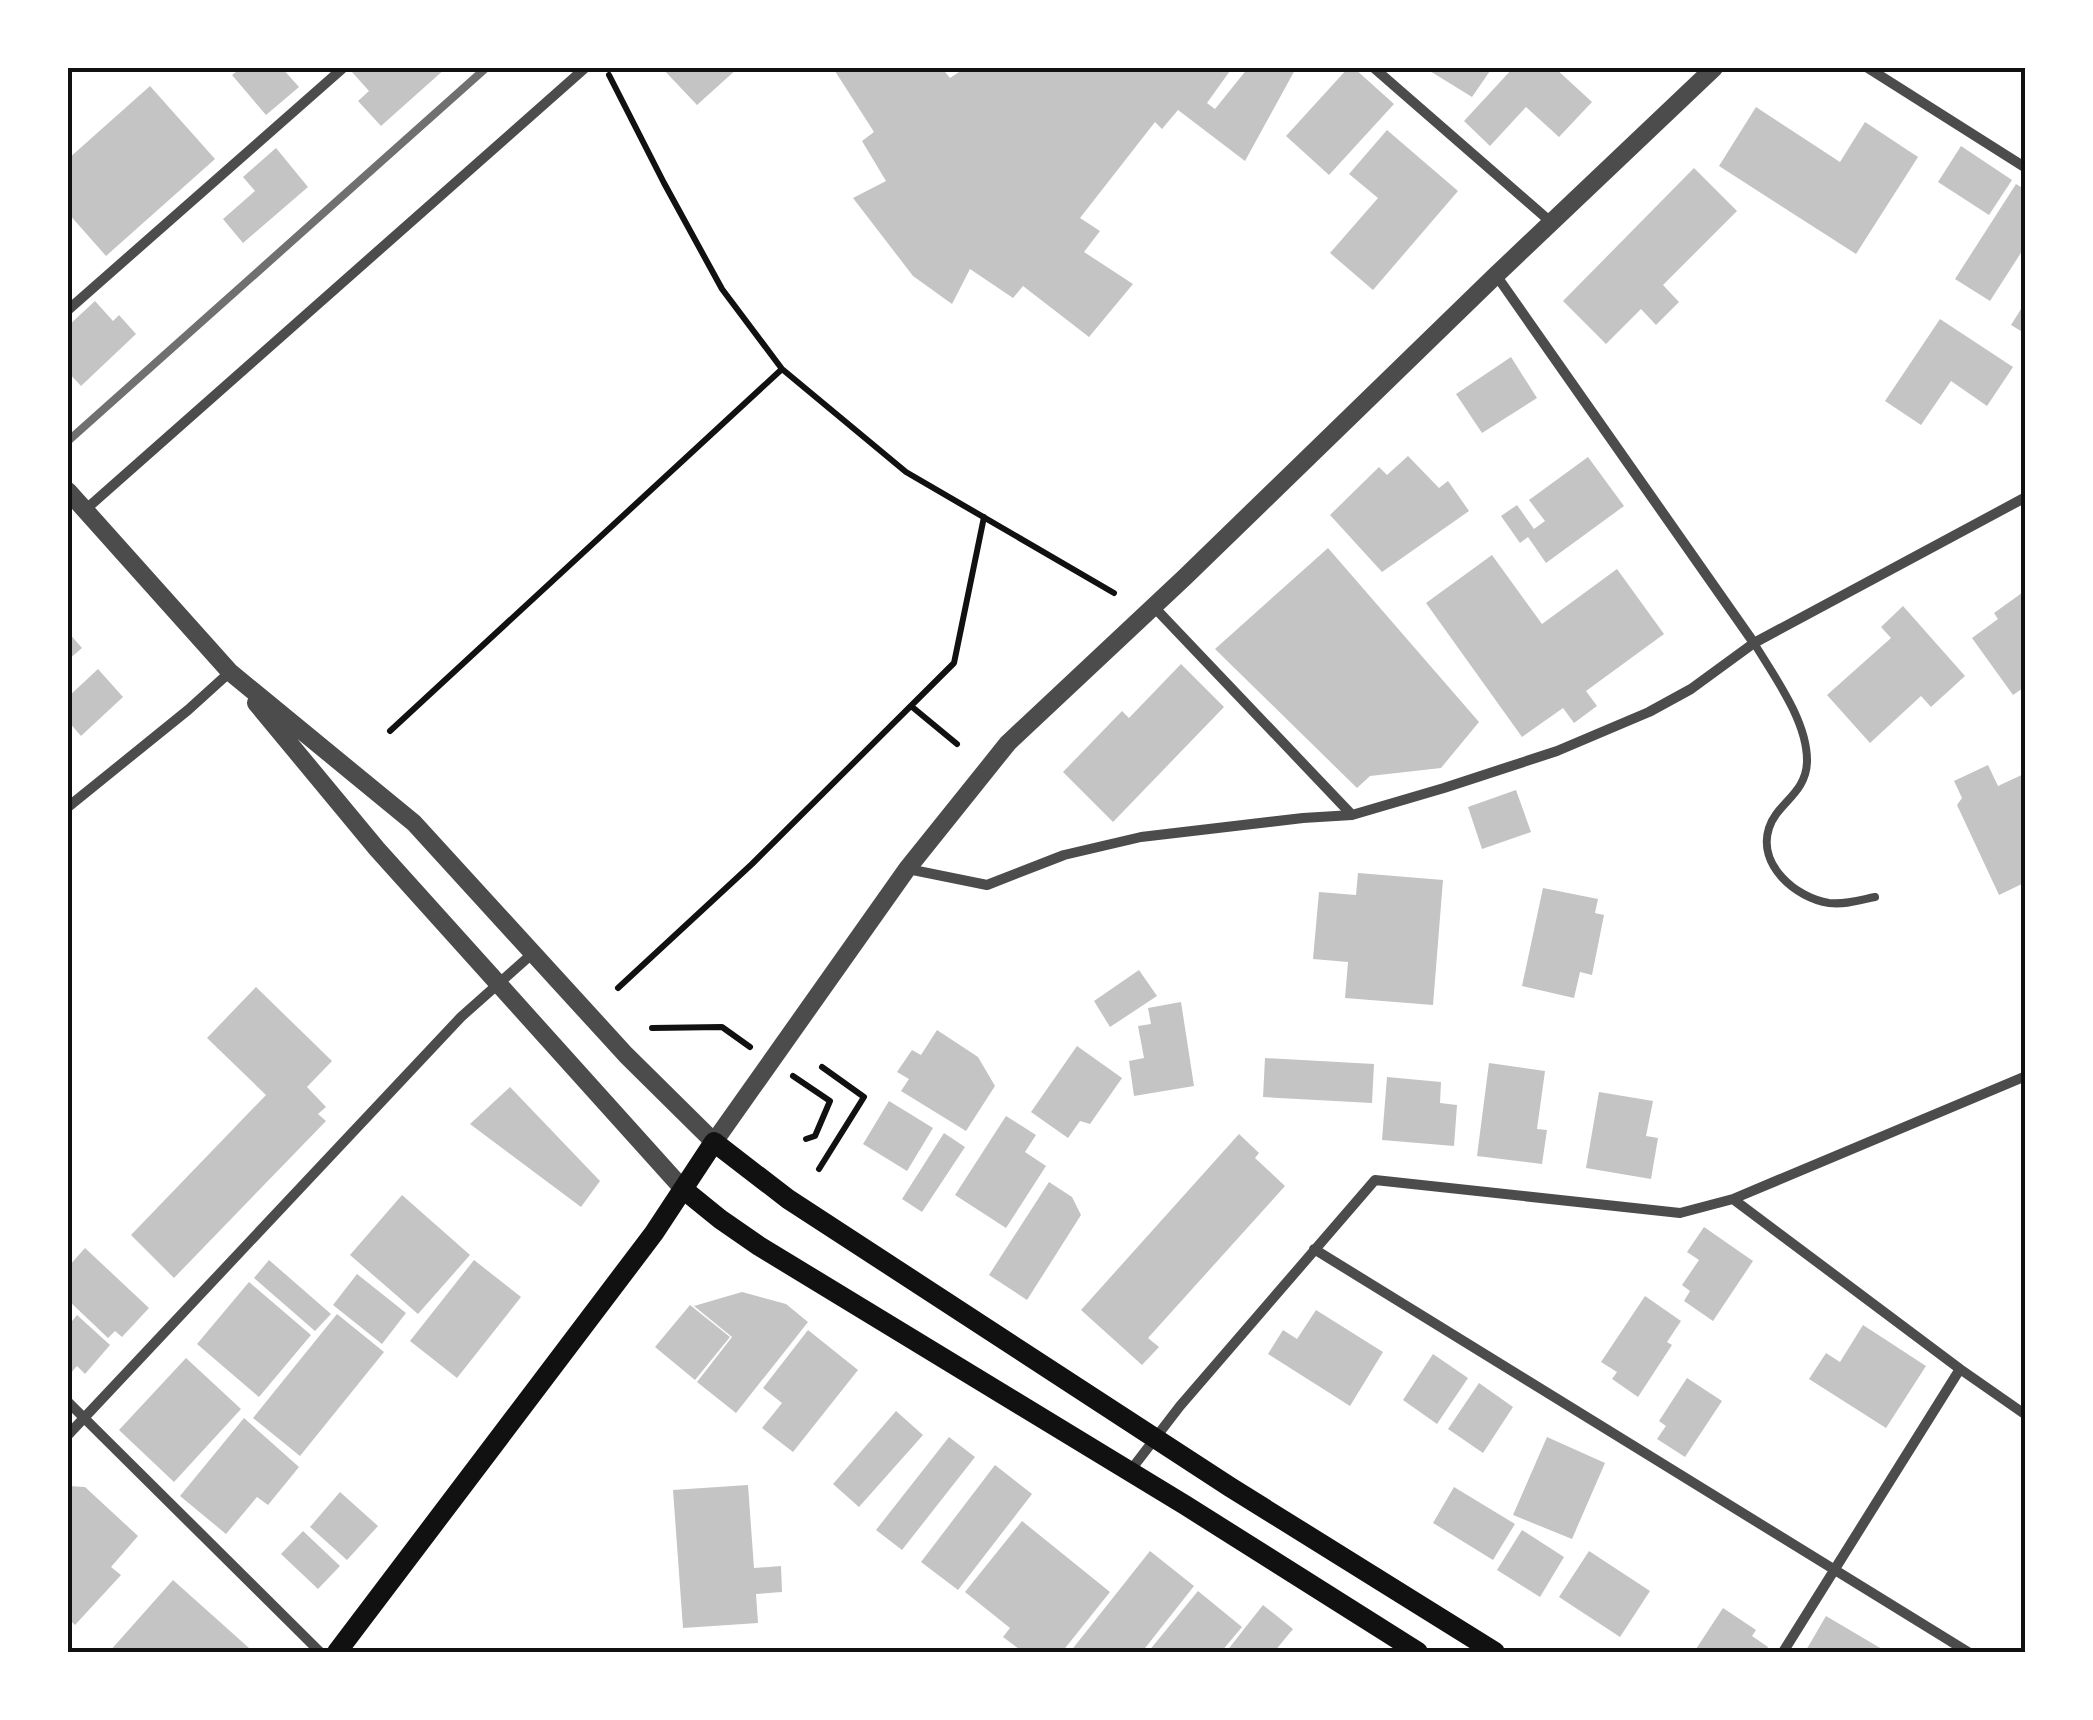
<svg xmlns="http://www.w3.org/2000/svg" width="2093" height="1720" viewBox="0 0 2093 1720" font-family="'IBM Plex Sans',sans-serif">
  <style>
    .building { fill: #c4c4c4 }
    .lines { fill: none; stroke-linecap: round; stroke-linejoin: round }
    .path { stroke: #111; stroke-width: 6 }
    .service { stroke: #4c4c4c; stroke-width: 8 }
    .minor { stroke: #4c4c4c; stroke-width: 10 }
    .tertiary { stroke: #4c4c4c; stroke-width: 18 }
    .secondary { stroke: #111; stroke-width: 20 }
    .rail { stroke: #707070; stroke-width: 8 }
    .neatline { fill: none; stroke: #111; stroke-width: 4 }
  </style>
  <rect width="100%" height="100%" fill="#fff"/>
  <path class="building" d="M241,68H282L299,87L266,115L232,75Z
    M357,68H446L381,126L358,101L369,91L352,72Z
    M662,68H738L697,105Z
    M833,68H917L920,72L929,68H942L950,78L965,68H1232L1207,103L1215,109L1248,68H1296L1245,161L1178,110L1162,129L1155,122L1080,218L1100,231L1084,252L1133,284L1089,337L1023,286L1013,298L970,269L952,304L913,276L853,198L886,181L862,141L874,132Z
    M1348,68H1354L1394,104L1329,175L1286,136Z
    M1425,68H1492L1472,97Z
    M1513,68H1555L1592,102L1559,137L1526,107L1490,146L1464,121Z
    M150,86L215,159L106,256L68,213V159Z
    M1756,107L1840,162L1865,122L1918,157L1856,254L1719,166Z
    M1387,130L1458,191L1373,290L1330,253L1378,198L1349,174Z
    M1961,146L2012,180L1989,215L1938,182Z
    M276,148L308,187L243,243L223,219L255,191L243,177Z
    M1694,168L1737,211L1663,285L1679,302L1656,325L1641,309L1606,344L1563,301Z
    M2016,184L2026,190V245L1990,301L1955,279Z
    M95,301L113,321L119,315L136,334L81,386L68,372V326Z
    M2026,301V334L2011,325Z
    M1940,319L2013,367L1987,406L1951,381L1921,425L1885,401Z
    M1511,357L1537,398L1482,433L1456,394Z
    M1408,456L1439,488L1448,481L1469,511L1382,572L1330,515L1379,467L1387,475Z
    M1588,457L1624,506L1546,563L1528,537L1520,543L1501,516L1517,505L1534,529L1545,521L1529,500Z
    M1328,548L1479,722L1441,768L1370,776L1357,788L1215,649Z
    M1492,555L1542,624L1617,569L1664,634L1586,691L1597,706L1574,723L1563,708L1522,737L1426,603Z
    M2026,590V686L2013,695L1972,638L1998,619L1994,613Z
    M1903,606L1965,676L1931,707L1921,696L1870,743L1827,695L1891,638L1881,627Z
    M68,632L82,648L68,660Z
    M1181,664L1224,707L1113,822L1063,772L1122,711L1129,718Z
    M98,669L123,697L81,736L68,721V697Z
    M1988,765L1998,786L2026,773V882L1999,895L1957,805L1962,798L1954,781Z
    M1516,790L1531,832L1482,849L1468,807Z
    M1358,873L1443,880L1433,1005L1345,998L1348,962L1313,959L1319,892L1356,895Z
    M1543,888L1598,899L1595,913L1604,915L1592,975L1580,972L1574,998L1522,986Z
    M1139,970L1157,996L1110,1027L1094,1001Z
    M256,987L332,1061L307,1087L326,1107L318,1114L326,1121L174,1278L131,1235L266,1095L207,1038Z
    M1181,1002L1194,1086L1134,1096L1129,1061L1144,1058L1138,1026L1151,1024L1148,1008Z
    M937,1030L978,1057L995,1086L966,1131L901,1091L909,1079L897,1072L912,1050L921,1055Z
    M1077,1046L1122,1078L1090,1124L1080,1121L1068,1138L1031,1112Z
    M1265,1058L1374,1064L1372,1103L1263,1097Z
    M1489,1063L1545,1071L1537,1129L1547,1130L1542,1164L1477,1156Z
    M1387,1077L1441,1082L1440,1103L1457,1105L1454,1146L1382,1140Z
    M510,1087L600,1181L581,1207L470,1124Z
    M1599,1092L1653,1101L1646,1136L1658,1138L1651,1179L1586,1168Z
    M889,1101L933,1128L907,1171L863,1144Z
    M1006,1116L1036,1135L1025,1152L1046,1166L1006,1228L955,1195Z
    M944,1133L965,1147L922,1212L902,1199Z
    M1239,1134L1259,1153L1255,1158L1285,1186L1148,1338L1159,1347L1142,1365L1081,1310Z
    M1049,1182L1072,1197L1081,1215L1027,1300L989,1275Z
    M402,1195L470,1255L418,1314L350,1255Z
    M1704,1227L1753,1261L1713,1321L1684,1301L1690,1291L1682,1285L1699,1260L1687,1252Z
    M85,1248L149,1308L122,1337L115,1331L108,1338L68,1300V1267Z
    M269,1260L331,1314L315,1331L254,1278Z
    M474,1260L521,1297L457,1378L410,1341Z
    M357,1274L406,1313L382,1344L333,1305Z
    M249,1282L311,1335L259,1397L197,1344Z
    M742,1292L786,1304L808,1322L736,1413L697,1382L732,1337L694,1306Z
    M1645,1296L1681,1321L1667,1342L1672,1345L1638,1397L1612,1379L1617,1372L1601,1362Z
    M690,1305L730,1337L695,1380L655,1347Z
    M1316,1310L1383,1352L1350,1406L1268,1354L1283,1330L1297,1339Z
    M337,1314L384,1352L300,1456L253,1418Z
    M77,1315L110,1345L85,1374L77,1366L68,1376V1326Z
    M1863,1325L1926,1366L1886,1428L1809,1379L1826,1353L1840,1362Z
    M808,1330L858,1370L793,1452L762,1428L782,1403L763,1388Z
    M1433,1354L1468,1378L1437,1424L1403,1400Z
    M186,1358L241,1409L174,1482L119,1430Z
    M1687,1378L1722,1401L1685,1457L1657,1439L1666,1426L1659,1421Z
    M1479,1383L1513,1407L1483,1453L1448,1429Z
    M896,1411L923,1435L859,1507L833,1484Z
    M244,1418L299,1467L268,1505L257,1497L226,1534L180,1496Z
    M949,1437L975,1457L902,1550L876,1530Z
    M1547,1437L1605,1463L1572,1539L1513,1515Z
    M995,1465L1032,1494L958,1590L921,1562Z
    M748,1485L754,1568L781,1566L782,1592L756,1594L758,1623L683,1628L673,1490Z
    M68,1486L85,1487L138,1536L111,1567L121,1575L75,1625L68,1618Z
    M1454,1487L1515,1524L1493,1560L1433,1523Z
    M340,1492L378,1526L347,1560L310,1527Z
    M1022,1521L1110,1592L1062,1652H1023L1003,1637L1010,1628L965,1592Z
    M1522,1530L1564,1557L1540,1597L1497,1570Z
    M303,1531L340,1566L318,1589L281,1554Z
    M1150,1551L1194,1586L1142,1652H1070Z
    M1589,1551L1650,1591L1620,1637L1559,1597Z
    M173,1580L249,1648L245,1652H109Z
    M1198,1591L1242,1627L1221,1652H1148Z
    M1263,1605L1293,1629L1274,1652H1226Z
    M1723,1608L1756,1630L1752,1636L1768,1647L1765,1652H1694Z
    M1826,1616L1887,1652H1805Z"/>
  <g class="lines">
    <path class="path" d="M609,75L664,183L722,289L782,369L906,472L1114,593
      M911,706L957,744
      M390,731L782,369
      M618,988L752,864L954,663L984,517
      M652,1028L722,1027L750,1047
      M793,1076L830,1101L815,1136L806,1139
      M819,1169L864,1097L822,1067"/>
    <path class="service" d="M1754,643C1774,676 1808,722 1807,762C1806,794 1777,803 1769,828C1757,865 1796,898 1829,903C1845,905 1860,900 1875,897"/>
    <path class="minor" d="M1374,68L1552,223
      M1868,68L2026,168
      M1496,275L1754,643
      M68,310L343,68
      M85,510L585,68
      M1154,607L1352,815
      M68,807L188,710L230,672
      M908,869L987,885L1064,855L1141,837L1303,818L1352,815L1444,788L1557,751L1649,712L1691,689L1754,643L2026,497
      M1733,1199L1960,1369L2026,1415
      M1314,1249L1968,1652
      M68,1402L320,1652
      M68,1435L461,1017L533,953
      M1130,1471L1180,1406L1375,1180L1680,1213L1733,1199L2026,1076
      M1783,1652L1960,1369"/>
    <path class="tertiary" d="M68,491L230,672L414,823L626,1055L714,1142L907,869L1008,743L1185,577L1496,275L1714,68
      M256,703L377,849L683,1189"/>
    <path class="secondary" d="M683,1189L720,1219L759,1246L1185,1505L1418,1652
      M337,1652L654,1233L714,1142L788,1199L1230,1487L1495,1652"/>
    <path class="rail" d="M68,441L486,68"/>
  </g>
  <rect width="2093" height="1720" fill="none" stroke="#ffffff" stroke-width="140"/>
  <rect x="70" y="70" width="1953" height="1580" class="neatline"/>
</svg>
